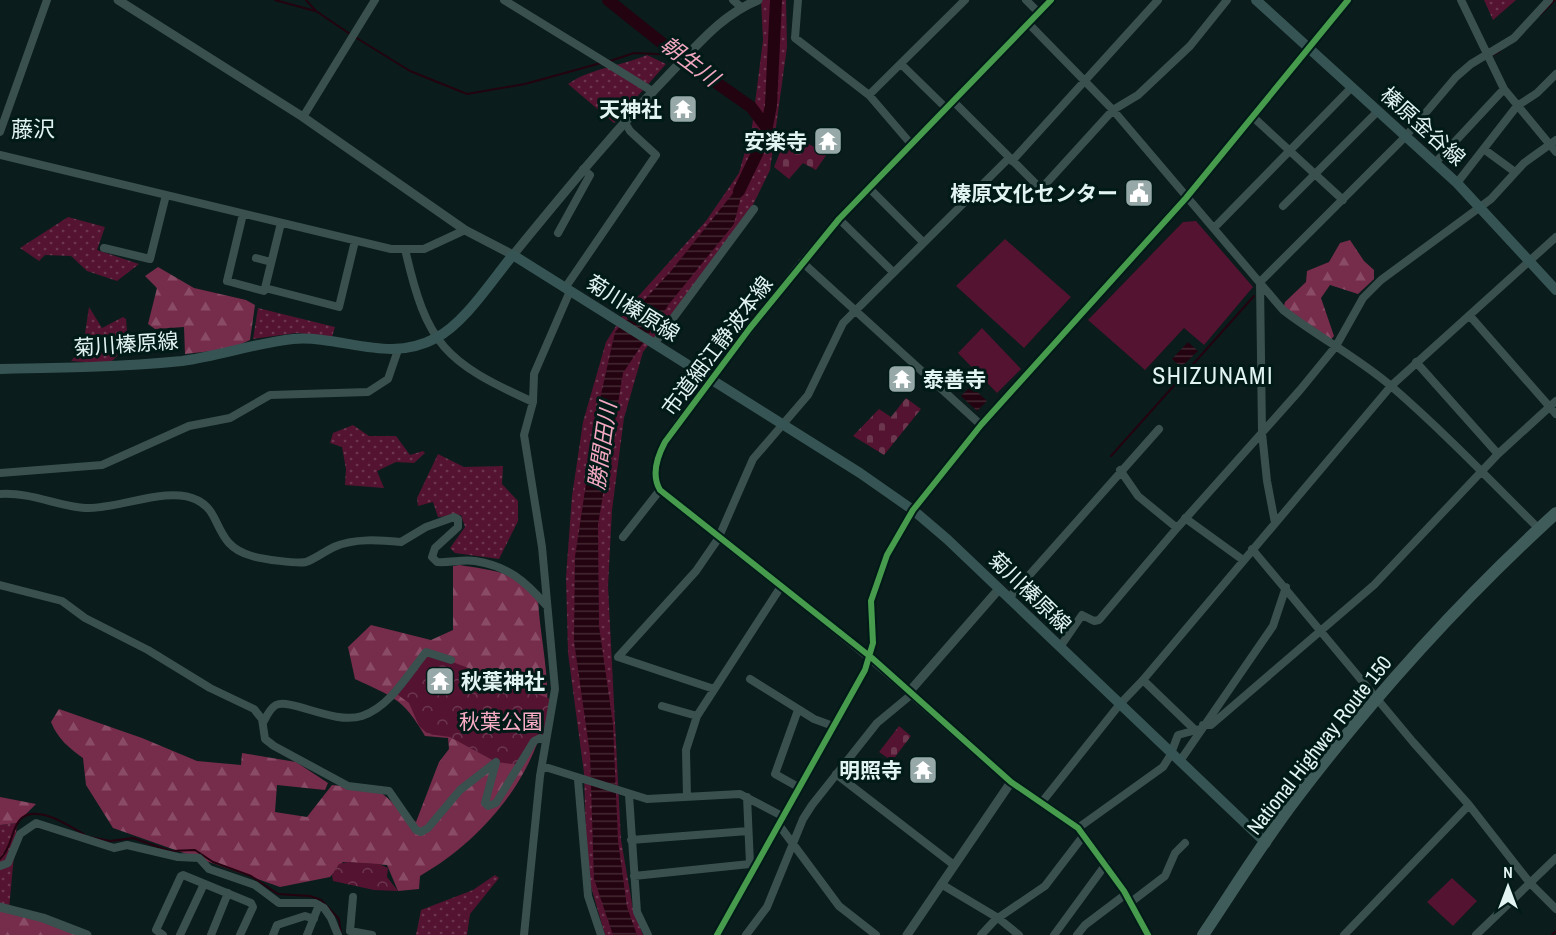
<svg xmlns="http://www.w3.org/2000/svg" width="1556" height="935" viewBox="0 0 1556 935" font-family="'Archivo Narrow','Noto Sans JP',sans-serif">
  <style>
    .grass { fill: url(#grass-dots) }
    .forest { fill: url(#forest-firs) }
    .cemetery { fill: url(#cemetery-stones) }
    .park { fill: url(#park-crowns) }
    .garden { fill: #541331 }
    .water { fill: url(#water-rules) }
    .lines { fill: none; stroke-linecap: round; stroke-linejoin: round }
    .stream { stroke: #23030f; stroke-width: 2 }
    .river { stroke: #23030f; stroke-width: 12 }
    .minor { stroke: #39504f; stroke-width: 8 }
    .tertiary { stroke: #39504f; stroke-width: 9 }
    .secondary { stroke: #365453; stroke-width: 10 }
    .trunk { stroke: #405c5a; stroke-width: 12 }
    .cycleway-casing { stroke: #001a18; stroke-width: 10 }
    .cycleway { stroke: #469c4c; stroke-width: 6 }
    .labels { text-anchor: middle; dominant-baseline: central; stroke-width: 6; stroke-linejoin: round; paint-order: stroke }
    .poi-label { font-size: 21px; font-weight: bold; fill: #e2f4f2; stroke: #001a18; text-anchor: end }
    .street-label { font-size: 21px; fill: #e2f4f2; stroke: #001a18 }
    .park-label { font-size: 21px; fill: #f9adc5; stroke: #001a18 }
    .water-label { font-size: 22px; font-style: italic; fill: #f3a8c0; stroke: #001a18 }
    .neighbourhood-label { font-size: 22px; fill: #e2f4f2; stroke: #001a18 }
    .quarter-label { font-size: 24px; letter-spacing: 1.5px; fill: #e2f4f2; stroke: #001a18 }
  </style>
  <defs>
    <pattern id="grass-dots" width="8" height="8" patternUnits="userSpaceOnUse" patternTransform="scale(1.5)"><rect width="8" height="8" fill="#541331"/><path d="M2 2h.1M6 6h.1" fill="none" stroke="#6c364f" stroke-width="1.8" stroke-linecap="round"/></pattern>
    <pattern id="forest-firs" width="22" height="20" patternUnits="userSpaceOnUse" patternTransform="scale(1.5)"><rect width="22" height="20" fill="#762c4b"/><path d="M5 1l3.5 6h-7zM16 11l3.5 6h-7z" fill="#894b65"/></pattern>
    <pattern id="cemetery-stones" width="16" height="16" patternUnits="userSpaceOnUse" patternTransform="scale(1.5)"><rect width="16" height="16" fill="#541331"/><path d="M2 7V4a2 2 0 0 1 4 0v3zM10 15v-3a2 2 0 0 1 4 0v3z" fill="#6c364f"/></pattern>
    <pattern id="park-crowns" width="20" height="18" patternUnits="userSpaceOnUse" patternTransform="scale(1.5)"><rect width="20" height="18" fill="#541331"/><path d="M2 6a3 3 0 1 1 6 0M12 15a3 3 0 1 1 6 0" fill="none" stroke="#6c364f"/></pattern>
    <pattern id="water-rules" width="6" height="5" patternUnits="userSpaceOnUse" patternTransform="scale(1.5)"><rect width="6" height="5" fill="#23030f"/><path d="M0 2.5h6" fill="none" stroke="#432832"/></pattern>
  </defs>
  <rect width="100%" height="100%" fill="#0a1c1b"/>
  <path class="grass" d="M761,0H786L787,47L770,170L746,219L643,352L624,418L612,510L608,586L621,840L633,909L643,935H605L587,873L584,773L568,653L566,577L572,496L583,422L606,342L626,310L706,221L739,173L752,127L763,40Z
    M1484,0H1516L1493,20Z
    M647,55L666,64L614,123L568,84C591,68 621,66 647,55Z
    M68,217L105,227L97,250L139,264L117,281L87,271L71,256L45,255L39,261L20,248Z
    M89,307L102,328L123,317L126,319L128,345L109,364L71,361L83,347Z
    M258,308L335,327L332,337L296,333L253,339Z
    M353,425L369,436H396L410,455L423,451L425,453L414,463L396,462L377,471L384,488L345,485L346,469L342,447L330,443L333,433Z
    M438,454L464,467L503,466L502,484L518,501V521L499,559L455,553L450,548L465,527L461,515L438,517L433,502L418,506L417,498Z
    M17,823L9,909L0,908V825Z
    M495,875L499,878L470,914L467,935H416L421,910L473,890Z"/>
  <path class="forest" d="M1350,240L1364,261L1374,270V279L1358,294L1330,285L1321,298L1334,336L1329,342L1283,310L1285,302L1306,282L1307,271L1329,262L1340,243Z
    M158,267L194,288L246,300L255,305L250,340L230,349L185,354L184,327L155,329L148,324L157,288L145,276Z
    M460,565C476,568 508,571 521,582C528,589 529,594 538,599C540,639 551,678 546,718C545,727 540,736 537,744C516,799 471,847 420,876L419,889L398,891L387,865L343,862L330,877L280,887L113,828L86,785L83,758C70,749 57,738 51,722L59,709L142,738L197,761L241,765L242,753L296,762L328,783L325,790L277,785L275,812L307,817L332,785L378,790L416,822L439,762L449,749L448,738L425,736C403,698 393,697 355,679L348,647L371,625L431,640L453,630V566Z
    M0,797L36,804L17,823L0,825Z
    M0,909L28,914L77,935H0Z"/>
  <path class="cemetery" d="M796,137L827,154L816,170L803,163L789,179L774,167L780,152L787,154Z
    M906,398L921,409L884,455L853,436L879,409L891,417Z
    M899,726L911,736L892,761L879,752Z"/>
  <path class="park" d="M426,652L553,700L546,740L540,738L520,765L496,762L450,737L428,734L419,726L409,703L394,692Z
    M348,862L379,864L388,868L387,877L398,891L374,890L333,881L332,875L339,864Z"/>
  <path class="garden" d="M1196,221L1253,287L1204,345L1184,328L1145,370L1088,320L1183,222Z
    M1005,239L1071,297L1024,348L956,286Z
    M982,328L1021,369L997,393L958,353Z
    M1452,878L1477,901L1453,926L1427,902Z"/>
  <path class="water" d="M746,177L734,224L669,304L623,373L598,525L599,626L613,724L618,841L627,907L637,935H613L594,879L590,754L574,641L575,557L596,417L615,332L671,271Z
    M1188,342L1198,351L1181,367L1172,359Z
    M971,386L987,401L977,411L961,396Z"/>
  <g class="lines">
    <path class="stream" d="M275,0L315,11
      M306,0L316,11L350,34
      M1540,15L1555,0
      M355,37L410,71L467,94L525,84L601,63
      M1493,55L1500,51
      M610,61L634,53L677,55
      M1111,456L1254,296
      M90,837L110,841L133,838L170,851L195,850L213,862L251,876L278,894L310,896L321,900L339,919L341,935
      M0,859C9,851 11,837 16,826C28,798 68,825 85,835
      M1552,935L1556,931"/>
    <path class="river" d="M608,0L677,55L751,107L767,128
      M739,191L765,137L771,105L776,0"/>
    <path class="minor" d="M504,0L652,91
      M733,0L741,7
      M798,0L795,38L869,95L911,144
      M1026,0L1038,12
      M1461,0L1504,89L1556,152
      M1028,23L1113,110L1283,310C1318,337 1357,357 1391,386C1443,431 1491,481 1539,529
      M901,64L946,108
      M869,95L965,0
      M953,101L1041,189L1113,110L1138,95L1190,46L1227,0
      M303,117L375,0
      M1253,117L1343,200
      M0,132L47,0
      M1485,150L1515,172
      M0,155L391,249H424L465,230
      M1012,161L1158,0
      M1435,163L1504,89
      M1457,183L1517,106L1537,93L1556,74
      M869,188L923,242
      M1283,206L1377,112
      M243,214L227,281L264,291L265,288
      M839,219L893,272
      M281,223L265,288L339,307L355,241
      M1214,228L1351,88
      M558,233L590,175L583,169
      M104,248L150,259L166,195
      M405,249C427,346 445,362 533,402
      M256,258L271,262
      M802,262L981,425
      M565,288L656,155L630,131L624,121
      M1470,316L1556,414
      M654,344L754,209
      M1416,362L1498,454
      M1120,470L1138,496L1177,528
      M0,473L102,465L189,426L230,418L270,395L368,392L388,379L398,350
      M0,494C32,492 56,506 85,508C117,510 168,485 197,500C223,512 213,546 252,556C262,559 297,564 306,562C315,559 325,551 334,547C354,538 380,540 401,542L426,527L454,517L458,519V527L435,548L432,557L437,562C450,563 463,559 475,561C508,566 525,581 546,605
      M1185,518L1243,560
      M1275,523L1267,481L1262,433L1260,282L1406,136L1456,77L1471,64L1514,38L1549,0
      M623,537L660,490
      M1252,549L1413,742L1469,805L1530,883L1556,909
      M0,585L62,601L85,618L148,650L210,688L254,709L262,719L265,739L274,746L348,786L389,791L416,830L421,832L428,828L460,790L496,762L485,803L488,806L496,803L534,741L540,738L546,740
      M1009,598L1159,429
      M1060,647L1082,615L1094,621L1099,620L1177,528L1300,390L1336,346L1363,298L1381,280L1491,199L1524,163L1556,140
      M750,679L814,719L833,726
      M1143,680L1194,729
      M714,689L618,657L696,571L718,539L753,459L808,395L843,323L1009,158
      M909,692C829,621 742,558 660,490C646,467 665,442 678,423L799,266L839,219L1051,0
      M662,706L697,716
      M798,710L775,774L800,788
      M263,723C266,717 270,708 276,705C291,698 334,725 362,716C390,707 408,674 426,652L451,660
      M1203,725H1211L1374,585L1498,454L1556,401
      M1180,761L1273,626L1286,587
      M542,766L647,799L740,794L784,817
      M836,774L954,865
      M578,780L588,896L601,935
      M629,795L637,912L648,935
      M687,797L686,750L697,716L780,588
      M747,797L750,864L752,865
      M1042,802L1120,704L1143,680L1391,386L1556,237
      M779,825L839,906L876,935
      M1078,828L1163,767L1170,756L1178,735L1200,729
      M631,840L748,831
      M0,866L8,863L20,834L36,823L114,848L127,845L178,857L199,858L209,869L255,885L279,903H315L324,908L331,918L338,935
      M634,876L750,864
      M941,884L998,918L1019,935
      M353,897L350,931L372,935
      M1131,902L1165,876L1175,853L1185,843
      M163,935L156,930L181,876L183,875L251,903L253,907L240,935
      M180,935L204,884
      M211,935L228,893
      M273,935L277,925L305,916L314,919
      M307,935L319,905
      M524,935L540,776L555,689L542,547L524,435L533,402L534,374L570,291
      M717,935L865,670L873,643L871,601L887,555L913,510L981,425L1186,198L1348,0
      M746,935L767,907L803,819L812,805L877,723L912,694
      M981,935L995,920L1045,886L1084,835
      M1054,935L1106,864
      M1077,935L1085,925L1126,894
      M1344,935L1469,805
      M1476,935L1556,858"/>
    <path class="tertiary" d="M118,0L303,117L465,230L513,255C566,190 619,126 677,66C702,40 724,14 758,0
      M999,589L909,692L1011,782L1078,828L1124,891L1148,935
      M0,907L43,918L87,935
      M907,935L1011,782"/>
    <path class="secondary" d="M1256,0L1457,183L1556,290
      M0,369C61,368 121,367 182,361C219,356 256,343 293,339C343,335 388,364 436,338C465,323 492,280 513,255L860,473L913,510L947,539L1266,843"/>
    <path class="trunk" d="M1203,935C1234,889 1264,840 1298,796C1375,695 1462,599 1556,513"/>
    <g class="cycleway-casing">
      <path id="cycleway" d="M1051,0L839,219L750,328L665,442C657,457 651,475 660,490L872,658L1011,782L1078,828L1124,891L1148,935
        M717,935L865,670L873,643L871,601L887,555L913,510L981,425L1186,198L1348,0"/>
    </g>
    <use href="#cycleway" class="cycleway"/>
  </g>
  <defs>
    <g id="temple-square" transform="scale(1.5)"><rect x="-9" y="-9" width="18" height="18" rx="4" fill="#96a8a7" stroke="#001a18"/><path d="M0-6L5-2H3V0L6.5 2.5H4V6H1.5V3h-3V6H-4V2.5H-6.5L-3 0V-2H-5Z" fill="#fff"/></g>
    <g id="civic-square" transform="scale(1.5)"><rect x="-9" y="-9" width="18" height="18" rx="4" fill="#96a8a7" stroke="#001a18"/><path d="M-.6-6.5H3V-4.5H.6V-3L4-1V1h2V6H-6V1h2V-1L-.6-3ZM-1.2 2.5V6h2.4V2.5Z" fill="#fff"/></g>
  </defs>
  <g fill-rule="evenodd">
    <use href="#temple-square" x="683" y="109"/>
    <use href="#temple-square" x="828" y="141"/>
    <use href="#civic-square" x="1139" y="193"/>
    <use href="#temple-square" x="902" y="379"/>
    <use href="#temple-square" x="440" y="681"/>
    <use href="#temple-square" x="923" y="770"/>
  </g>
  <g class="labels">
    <g class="poi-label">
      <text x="662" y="109">天神社</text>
      <text x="807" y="141">安楽寺</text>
      <text x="1118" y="193">榛原文化センター</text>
      <text x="923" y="379" text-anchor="start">泰善寺</text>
      <text x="461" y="681" text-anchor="start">秋葉神社</text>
      <text x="902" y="770">明照寺</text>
    </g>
    <g class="street-label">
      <text transform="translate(1423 126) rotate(42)">榛原金谷線</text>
      <text transform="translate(633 308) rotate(32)">菊川榛原線</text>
      <text transform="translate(126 344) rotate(-4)">菊川榛原線</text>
      <text transform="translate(717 346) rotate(-53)">市道細江静波本線</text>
      <text transform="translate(1030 592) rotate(44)">菊川榛原線</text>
      <text transform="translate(1319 745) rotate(-52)">National Highway Route 150</text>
    </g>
    <g class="park-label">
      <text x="501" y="721">秋葉公園</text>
    </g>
    <g class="water-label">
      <text transform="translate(690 61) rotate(37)">朝生川</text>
      <text transform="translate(602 446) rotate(-82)">勝間田川</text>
    </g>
    <g class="neighbourhood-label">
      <text x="33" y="129">藤沢</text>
    </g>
    <g class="quarter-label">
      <text x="1213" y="375">SHIZUNAMI</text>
    </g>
  </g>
  <g transform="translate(1508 887)" stroke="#001a18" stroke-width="4.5" paint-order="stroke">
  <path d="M0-4.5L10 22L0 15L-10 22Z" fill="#e2f4f2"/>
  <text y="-9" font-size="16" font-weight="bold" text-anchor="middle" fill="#e2f4f2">N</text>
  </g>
</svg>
